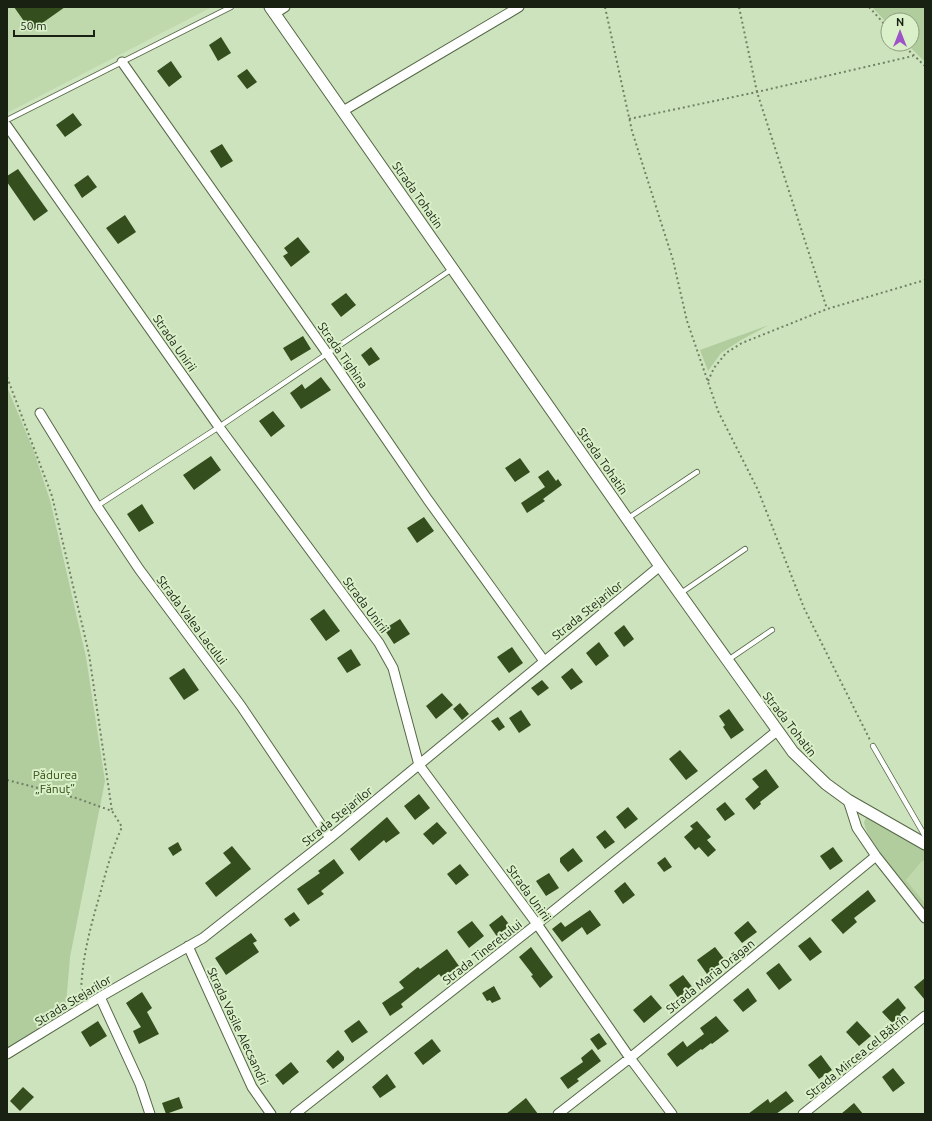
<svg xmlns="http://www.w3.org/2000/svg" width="932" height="1121" viewBox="0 0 932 1121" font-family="Ubuntu,sans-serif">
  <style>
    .built { fill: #bfd9ac }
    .green { fill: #b1cc9d }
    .building { fill: #344e1d }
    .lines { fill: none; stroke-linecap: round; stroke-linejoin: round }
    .service-casing { stroke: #556846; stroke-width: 6 }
    .minor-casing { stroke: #556846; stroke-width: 11 }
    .tertiary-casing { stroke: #556846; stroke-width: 13 }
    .path { stroke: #718066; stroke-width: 2; stroke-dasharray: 2 3; stroke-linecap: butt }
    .service { stroke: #fff; stroke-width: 4.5 }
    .minor { stroke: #fff; stroke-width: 9 }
    .tertiary { stroke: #fff; stroke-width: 11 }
    .labels { text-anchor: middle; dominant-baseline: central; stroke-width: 4; stroke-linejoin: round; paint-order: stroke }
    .street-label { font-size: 12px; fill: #192113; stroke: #daf0c9 }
    .park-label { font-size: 12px; fill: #304c14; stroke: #daf0c9 }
  </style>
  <rect width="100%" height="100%" fill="#cde3bd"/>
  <path class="built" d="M7,7H212L7,113Z
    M922,861L925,862V903L906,880Z"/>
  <path class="green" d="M872,7H925V62L907,44H912V20H888V24Z
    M769,325L741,340L721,353L708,371L700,350Z
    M7,387L33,449L50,500L86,657L105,781L70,957L66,1004L69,1009L7,1050Z
    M866,818H871L925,851V862L922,861L906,880L925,903V909C911,891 866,842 864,822Z"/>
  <path class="building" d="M14,7H65L31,31Z
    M221,37L231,53L218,61L209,45Z
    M171,61L182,77L169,87L157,71Z
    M247,69L257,82L247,89L237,76Z
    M73,113L82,125L65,137L56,125Z
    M222,144L233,161L221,168L210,151Z
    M18,169L48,211L34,221L7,182V176Z
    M88,175L97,187L82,198L74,185Z
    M125,215L136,232L118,244L106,228Z
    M298,237L310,252L291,267L283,256L288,253L284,248Z
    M346,293L356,305L341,317L331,304Z
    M303,336L311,349L291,361L283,348Z
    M371,347L380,359L369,366L361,355Z
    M321,377L331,390L301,409L290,393L302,384L305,389Z
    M273,411L285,426L271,437L259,421Z
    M211,456L221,470L194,490L183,475Z
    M520,458L530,472L515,482L505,468Z
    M548,470L556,481L558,479L562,485L543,499L545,501L527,513L521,503L545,487L538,477Z
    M142,504L154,523L139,532L127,514Z
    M424,517L434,531L417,543L407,528Z
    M324,609L340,631L326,641L310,619Z
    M400,619L410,634L394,644L384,629Z
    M624,625L634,639L624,647L614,633Z
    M599,642L609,656L596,666L586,653Z
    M512,647L523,663L509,673L497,657Z
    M351,649L361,665L347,673L337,658Z
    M184,668L199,690L184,700L169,678Z
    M572,668L583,682L571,690L561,677Z
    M542,680L549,688L538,696L531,688Z
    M442,693L453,705L436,719L426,706Z
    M460,703L469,714L462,720L453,709Z
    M729,709L744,730L731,739L723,727L725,725L719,716Z
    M521,710L531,725L519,733L509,718Z
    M498,717L505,727L499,731L491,721Z
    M680,750L698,771L686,780L669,759Z
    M766,769L779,787L760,802L761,804L754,810L745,799L759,787L752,779Z
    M419,794L430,808L415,820L404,806Z
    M725,802L735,814L725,821L716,809Z
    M628,807L638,819L625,829L616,817Z
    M387,817L400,833L386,843L384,840L359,861L350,849Z
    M697,821L711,837L707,840L716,850L708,857L699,847L695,850L684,837L693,829L690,826Z
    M437,822L447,833L433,845L423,834Z
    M605,830L615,842L605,849L596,837Z
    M178,842L182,850L173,856L168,848Z
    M232,846L251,869L216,897L205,883L231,863L223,853Z
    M833,847L843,861L830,870L820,856Z
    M573,848L583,861L568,872L560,862V858Z
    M665,857L672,867L664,872L657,863Z
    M334,859L344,873L321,891L324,894L308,905L297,889L320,873L318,871Z
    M460,864L469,875L456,885L447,874Z
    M549,873L559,888L546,896L536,881Z
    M625,882L635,895L623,904L614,891Z
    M868,890L876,901L854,918L857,922L843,934L831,920Z
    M590,910L601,925L587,935L582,927L562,942L552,929L561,922L565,927Z
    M294,912L300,920L290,927L284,919Z
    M502,915L512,928L498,938L489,925Z
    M472,921L484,936L469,948L457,932Z
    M748,921L757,932L742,943L734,933Z
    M251,933L257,941L253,943L259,952L226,975L215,958Z
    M810,937L822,952L810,961L798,946Z
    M531,947L553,977L540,988L531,976L533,975L519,957Z
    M715,947L725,960L707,974L697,960Z
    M447,949L459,966L442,978L439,974L401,1004L403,1007L390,1016L382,1003L404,988L399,982L418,967L420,969Z
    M779,963L792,980L779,990L766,973Z
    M683,975L693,988L679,999L669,985Z
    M925,978V1000L914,987Z
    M494,986L501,999L492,1003L490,1000L487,1001L482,993Z
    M748,988L757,1001L743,1012L733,1000Z
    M142,992L152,1008L147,1012L159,1034L139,1044L133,1031L141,1027L126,1003Z
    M651,995L662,1008L644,1023L633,1010Z
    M898,998L906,1008L900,1014L903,1018L895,1026L882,1012Z
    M716,1016L729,1031L712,1044L711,1043L702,1050L701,1049L677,1067L667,1054L683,1041L687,1047L704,1034L700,1028Z
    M359,1020L368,1032L352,1043L344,1031Z
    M98,1021L107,1036L90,1047L81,1032Z
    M857,1021L871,1036L859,1046L846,1032Z
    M599,1033L607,1044L598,1050L590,1039Z
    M432,1039L441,1051L423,1065L414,1053Z
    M592,1049L601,1061L577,1079L579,1081L568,1089L560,1078L583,1062L581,1058Z
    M338,1050L344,1057V1060L333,1069L326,1061Z
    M821,1055L832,1070L819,1079L808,1065Z
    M291,1062L299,1072L283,1085L275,1075Z
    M893,1068L905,1083L893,1092L882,1077Z
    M387,1074L396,1087L380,1098L372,1087Z
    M23,1087L34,1097L20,1111L10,1101Z
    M786,1091L794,1101L776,1114H748L768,1099L770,1103Z
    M179,1097L183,1108L166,1114L162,1103Z
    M526,1098L538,1114H506Z
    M854,1103L863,1114H841Z"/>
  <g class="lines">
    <g class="service-casing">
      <path id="service" d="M7,120L231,7
        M97,506L219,427L452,269
        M627,519L697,472
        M681,593L745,549
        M728,660L772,630
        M873,746L925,836"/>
    </g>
    <g class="minor-casing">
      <path id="minor" d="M274,14L285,7
        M122,62L327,353L428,500L544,661
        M343,111L519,7
        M7,126L219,427L379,643L393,668L419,765L537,924L630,1058L672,1114
        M40,413L97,506L139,569L241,706L330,838
        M848,800L857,828L876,856L925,918
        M188,946L252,1087L271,1114
        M100,997L140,1084L150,1114
        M7,1054L100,997L203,938L330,838L660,566
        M295,1114L537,924L777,731
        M558,1114L630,1058L876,856
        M803,1114L925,1016"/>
    </g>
    <g class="tertiary-casing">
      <path id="tertiary" d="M270,7L660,566L793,752L826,784L848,800L925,844"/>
    </g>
    <path class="path" d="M605,7L632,131L673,260L687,321L718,411L758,490L804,608L870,740
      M739,7L757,92L827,309
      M869,7L888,28
      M902,44L925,66
      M629,119L757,92L913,56
      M7,377L52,496L89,654L112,811
      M708,381L714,368L726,353L742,343L827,309L925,280
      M7,780L76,798L112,811L122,827C112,849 106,871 100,894C90,928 81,962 81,997"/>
    <use href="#service" class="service"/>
    <use href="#minor" class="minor"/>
    <use href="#tertiary" class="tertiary"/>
  </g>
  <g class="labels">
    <g class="street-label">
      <text transform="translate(418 195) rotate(55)">Strada Tohatin</text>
      <text transform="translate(175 343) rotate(55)">Strada Unirii</text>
      <text transform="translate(343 355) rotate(55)">Strada Tighina</text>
      <text transform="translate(603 461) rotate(55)">Strada Tohatin</text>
      <text transform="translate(366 605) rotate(53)">Strada Unirii</text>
      <text transform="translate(587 610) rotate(-39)">Strada Stejarilor</text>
      <text transform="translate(192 620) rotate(53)">Strada Valea Lacului</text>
      <text transform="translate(790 724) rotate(52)">Strada Tohatin</text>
      <text transform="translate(337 816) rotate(-39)">Strada Stejarilor</text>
      <text transform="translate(529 893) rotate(54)">Strada Unirii</text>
      <text transform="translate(482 952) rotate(-38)">Strada Tineretului</text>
      <text transform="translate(710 976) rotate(-39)">Strada Maria Drăgan</text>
      <text transform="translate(73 1000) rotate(-31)">Strada Stejarilor</text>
      <text transform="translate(238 1026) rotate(65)">Strada Vasile Alecsandri</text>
      <text transform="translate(857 1056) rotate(-39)">Strada Mircea cel Bătrîn</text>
    </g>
    <g class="park-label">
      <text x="55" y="774">Pădurea<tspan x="55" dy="14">„Fănuț”</tspan></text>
    </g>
  </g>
  <rect width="932" height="1121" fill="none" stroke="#192113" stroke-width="16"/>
  <g transform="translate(900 32)"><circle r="19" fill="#daf0c9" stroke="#8d9d80"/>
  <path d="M0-3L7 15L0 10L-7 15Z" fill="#9e53c6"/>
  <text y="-6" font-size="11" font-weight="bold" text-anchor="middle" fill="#192113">N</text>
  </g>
  <path d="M14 30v6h80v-6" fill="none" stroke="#192113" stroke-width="2"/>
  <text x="20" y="30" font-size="12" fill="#192113" stroke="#daf0c9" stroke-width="3" paint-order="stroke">50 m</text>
</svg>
